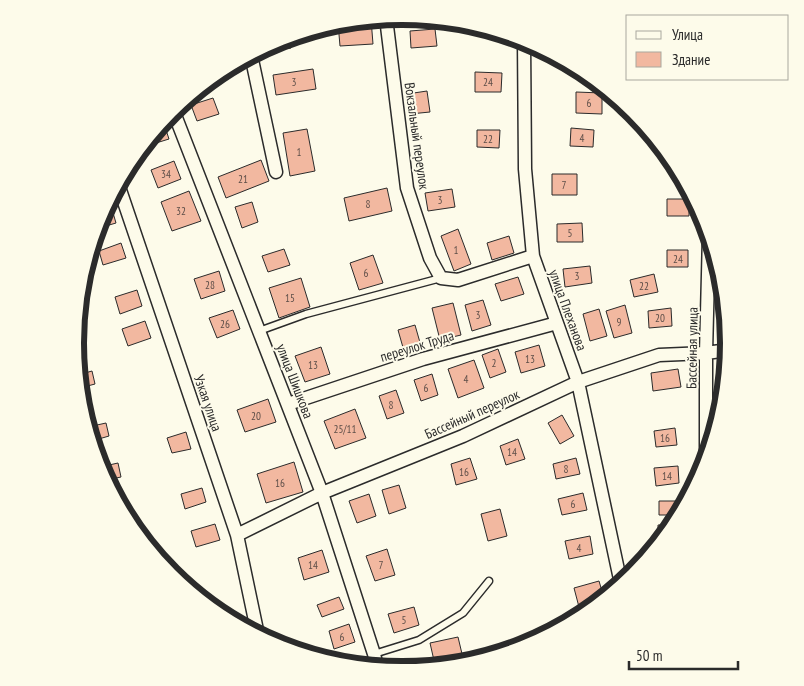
<svg xmlns="http://www.w3.org/2000/svg" width="804" height="686" viewBox="0 0 804 686" font-family="'PT Sans Narrow',sans-serif">
  <style>
    .building { fill: #f2b8a0; stroke: #2b2b2b }
    .lines { fill: none; stroke-linecap: round; stroke-linejoin: round }
    .service-casing { stroke: #2b2b2b; stroke-width: 9 }
    .minor-casing { stroke: #2b2b2b; stroke-width: 15 }
    .service { stroke: #fdfbea; stroke-width: 6 }
    .minor { stroke: #fdfbea; stroke-width: 12 }
    .labels { text-anchor: middle; dominant-baseline: central; stroke-width: 4; stroke-linejoin: round; paint-order: stroke }
    .number-label { font-size: 11px; fill: #5d4e48 }
    .street-label { font-size: 14px; fill: #2b2b2b; stroke: #fdfbea }
    .rim { fill: none; stroke: #2b2b2b; stroke-width: 6 }
  </style>
  <rect width="100%" height="100%" fill="#fdfbea"/>
  <path class="building" d="M371,19L373,44L340,46L338,23Z
    M478,26L501,33H477Z
    M435,29L437,46L411,48L410,31Z
    M289,37L291,48L273,50L272,44Z
    M313,69L316,89L276,95L273,75Z
    M475,72L502,73L501,92H475Z
    M427,91L430,112L410,114L407,94Z
    M576,92L602,93V114L576,113Z
    M213,98L219,114L197,121L191,105Z
    M163,121L169,139L143,147V146Z
    M571,128L594,130L593,147L570,146Z
    M307,129L315,171L290,176L283,133Z
    M477,130H500L499,148L477,147Z
    M668,154L674,162L675,164L667,163Z
    M261,160L269,181L226,198L218,177Z
    M174,161L181,179L158,188L151,170Z
    M552,174H577V195H552Z
    M387,188L392,211L349,221L344,198Z
    M452,189L455,207L428,211L425,193Z
    M189,191L201,221L172,231L161,202Z
    M667,199H689V216H667Z
    M252,202L258,222L242,228L235,207Z
    M111,206L116,223L99,228L98,225L100,218L105,208Z
    M582,223L583,242H557V224Z
    M458,229L471,264L454,271L441,236Z
    M509,236L514,253L492,260L487,243Z
    M121,243L126,258L103,265L99,251Z
    M284,249L290,265L268,272L262,256Z
    M667,250H688V267H667Z
    M373,255L383,283L359,290L350,263Z
    M590,266L592,283L565,287L563,269Z
    M219,271L225,291L201,299L194,279Z
    M654,274L658,292L634,297L630,280Z
    M518,277L524,294L501,301L495,284Z
    M301,278L310,307L279,318L269,288Z
    M137,290L142,306L120,314L115,297Z
    M483,300L491,325L472,331L465,305Z
    M453,303L461,335L440,340L432,308Z
    M625,305L632,333L614,338L606,311Z
    M671,308L672,326L649,328L648,311Z
    M599,309L607,336L590,341L583,314Z
    M233,310L240,329L217,338L209,318Z
    M145,321L151,338L128,346L122,329Z
    M415,325L421,346L404,351L398,330Z
    M539,345L545,366L521,373L515,352Z
    M321,347L330,374L305,382L295,356Z
    M498,349L506,372L490,378L482,355Z
    M474,360L484,388L458,398L448,369Z
    M678,369L681,387L653,391L651,373Z
    M92,371L95,384L80,388L78,375Z
    M432,374L438,395L421,401L414,380Z
    M396,390L404,413L387,419L379,396Z
    M268,399L276,422L245,432L237,410Z
    M355,409L366,438L335,449L324,421Z
    M562,415L574,436L560,444L548,423Z
    M106,423L109,436L92,441L88,427Z
    M675,428L677,445L656,447L654,431Z
    M186,432L191,449L172,453L167,438Z
    M518,439L525,459L506,465L500,446Z
    M470,458L477,479L456,485L451,464Z
    M576,458L580,474L556,479L553,464Z
    M294,462L303,492L266,503L257,474Z
    M118,463L121,477L107,480L100,467Z
    M678,466L679,483L656,486L654,468Z
    M399,485L406,508L389,514L382,490Z
    M202,488L206,502L185,509L181,494Z
    M583,493L587,510L562,515L558,499Z
    M369,494L376,516L357,523L349,501Z
    M659,501H682V510L679,515H659Z
    M129,502L133,520L128,521L120,505Z
    M500,509L507,536L488,541L481,514Z
    M215,524L220,540L196,547L191,531Z
    M658,525H673L658,543Z
    M590,536L593,554L569,559L565,541Z
    M387,549L395,575L375,581L366,556Z
    M322,550L329,572L304,580L298,558Z
    M599,581L604,598L598,603L579,607L574,588Z
    M339,597L344,609L322,617L317,605Z
    M414,607L419,625L394,633L388,614Z
    M349,624L355,642L334,649L329,631Z
    M458,637L463,658L435,665L430,643Z
    M360,660L362,666L346,664Z"/>
  <g class="lines">
    <g class="service-casing">
      <path id="service" d="M259,331L306,314L441,278
        M374,654L419,640L463,613L489,581"/>
    </g>
    <g class="minor-casing">
      <path id="minor" d="M386,18L407,188L430,258L441,278L458,280L533,256
        M524,40L525,169L533,256L578,382L621,584
        M251,55L276,172
        M624,104V109L630,110
        M173,110L322,493L374,654L377,667
        M118,184L237,535L258,635
        M288,404L423,359L557,323
        M706,462V353L709,235
        M237,535L322,493L463,436L578,382L659,355L706,353L728,350"/>
    </g>
    <use href="#service" class="service"/>
    <use href="#minor" class="minor"/>
  </g>
  <g class="labels">
    <g class="number-label">
      <text x="294" y="82">3</text>
      <text x="488" y="82">24</text>
      <text x="589" y="103">6</text>
      <text x="582" y="138">4</text>
      <text x="488" y="139">22</text>
      <text x="299" y="152">1</text>
      <text x="166" y="174">34</text>
      <text x="243" y="179">21</text>
      <text x="564" y="185">7</text>
      <text x="440" y="200">3</text>
      <text x="368" y="204">8</text>
      <text x="181" y="211">32</text>
      <text x="570" y="233">5</text>
      <text x="456" y="250">1</text>
      <text x="678" y="259">24</text>
      <text x="366" y="273">6</text>
      <text x="577" y="276">3</text>
      <text x="210" y="285">28</text>
      <text x="644" y="286">22</text>
      <text x="290" y="298">15</text>
      <text x="478" y="315">3</text>
      <text x="660" y="318">20</text>
      <text x="619" y="322">9</text>
      <text x="225" y="324">26</text>
      <text x="530" y="359">13</text>
      <text x="494" y="363">2</text>
      <text x="313" y="365">13</text>
      <text x="466" y="379">4</text>
      <text x="426" y="388">6</text>
      <text x="391" y="405">8</text>
      <text x="256" y="416">20</text>
      <text x="345" y="429">25/11</text>
      <text x="665" y="438">16</text>
      <text x="512" y="452">14</text>
      <text x="566" y="469">8</text>
      <text x="464" y="472">16</text>
      <text x="667" y="476">14</text>
      <text x="280" y="483">16</text>
      <text x="573" y="504">6</text>
      <text x="579" y="548">4</text>
      <text x="313" y="565">14</text>
      <text x="381" y="565">7</text>
      <text x="404" y="620">5</text>
      <text x="342" y="637">6</text>
    </g>
    <g class="street-label">
      <text transform="translate(417 136) rotate(82)">Вокзальный переулок</text>
      <text transform="translate(568 310) rotate(70)">улица Плеханова</text>
      <text transform="translate(417 346) rotate(-17)">переулок Труда</text>
      <text transform="translate(692 348) rotate(-89)">Бассейная улица</text>
      <text transform="translate(295 381) rotate(69)">улица Шишкова</text>
      <text transform="translate(208 403) rotate(71)">Узкая улица</text>
      <text transform="translate(472 414) rotate(-24)">Бассейный переулок</text>
    </g>
  </g>
  <path d="M0 0H804V686H0ZM84 343a318 318 0 1 1 636 0a318 318 0 1 1-636 0Z" fill="#fdfbea" fill-rule="evenodd"/>
  <path class="rim" d="M84 343a318 318 0 1 1 636 0a318 318 0 1 1-636 0Z"/>
  <rect x="626" y="15" width="162" height="65" fill="#fdfbea" stroke="#a9a89e"/>
  <rect x="636" y="31" width="25" height="8" fill="#fdfbea" stroke="#a9a89e"/>
  <text x="672" y="40" font-size="15" fill="#2b2b2b">Улица</text>
  <rect x="636" y="52" width="25" height="15" fill="#f2b8a0" stroke="#a9a89e"/>
  <text x="672" y="65" font-size="15" fill="#2b2b2b">Здание</text>
  <path d="M629 661v8h109v-8" fill="none" stroke="#2b2b2b" stroke-width="2.5"/>
  <text x="636" y="661" font-size="15" fill="#2b2b2b" stroke="#fdfbea" stroke-width="4" paint-order="stroke">50 m</text>
</svg>
